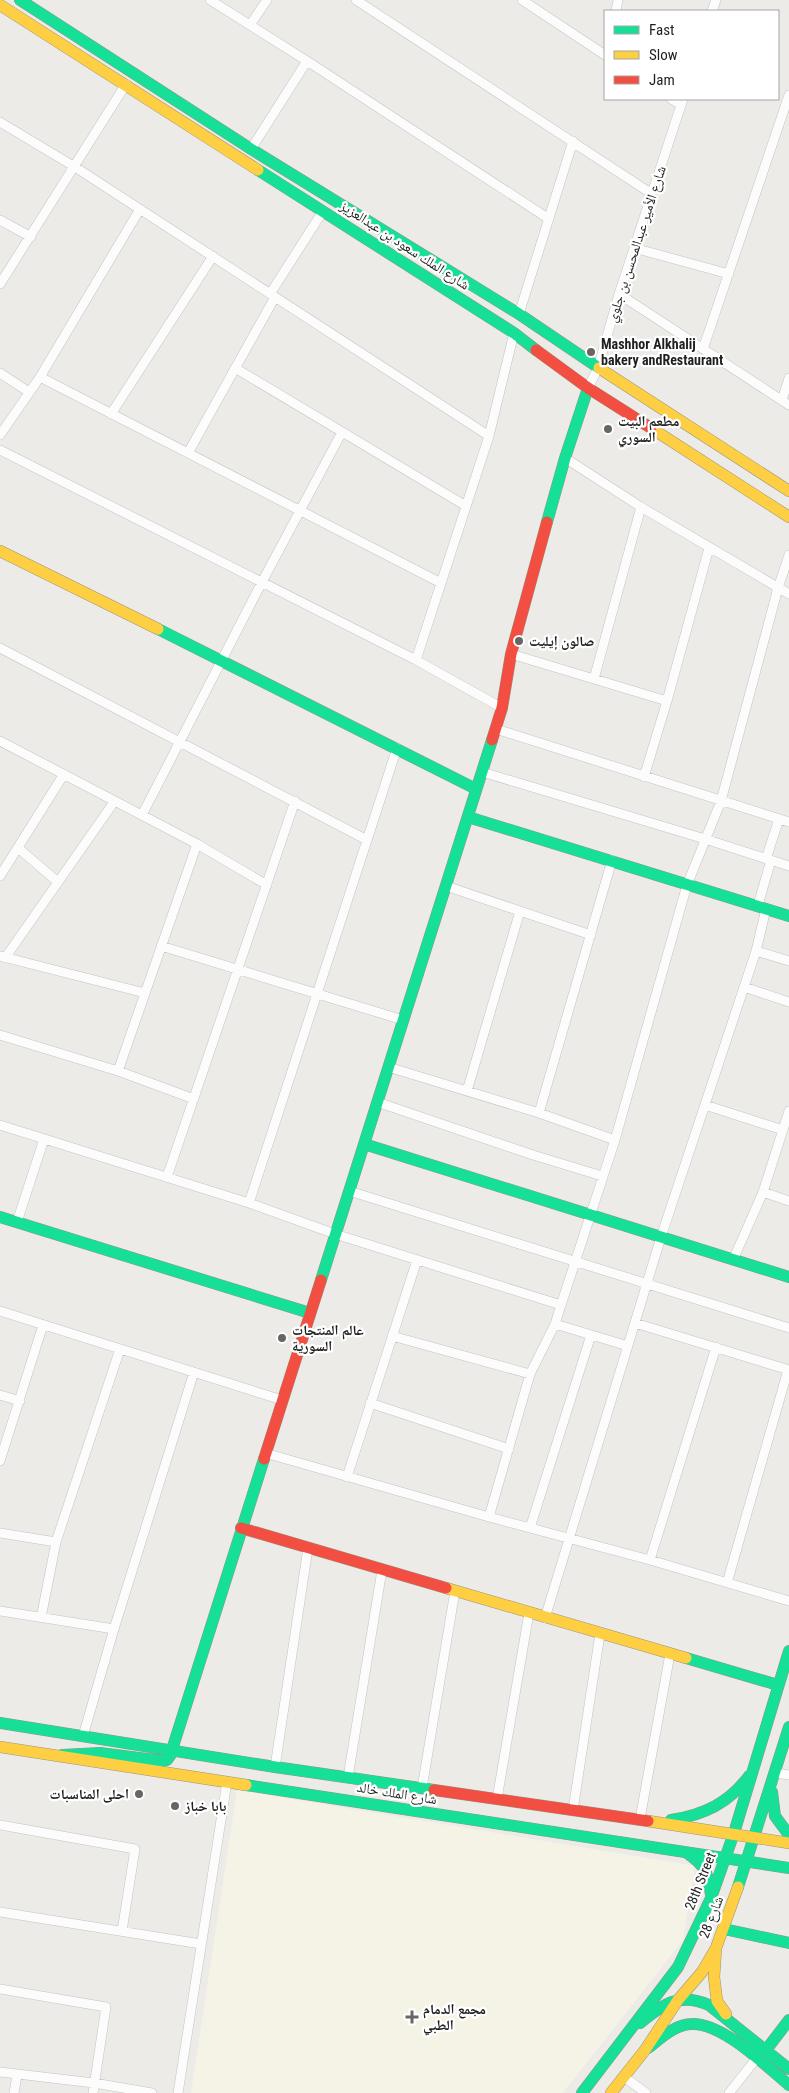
<svg xmlns="http://www.w3.org/2000/svg" width="789" height="2093" viewBox="0 0 789 2093" font-family="'Roboto Condensed','Noto Naskh Arabic',sans-serif">
  <style>
    .education { fill: #f5f3e5 }
    .lines { fill: none; stroke-linecap: round; stroke-linejoin: round }
    .street-casing { stroke: #c4c3c2; stroke-width: 10 }
    .fast-casing { stroke: #969581; stroke-width: 12 }
    .slow-casing { stroke: #969581; stroke-width: 12 }
    .jam-casing { stroke: #969581; stroke-width: 12 }
    .street { stroke: #fcfcfc; stroke-width: 9 }
    .fast { stroke: #16e098; stroke-width: 11 }
    .slow { stroke: #ffcf43; stroke-width: 11 }
    .jam { stroke: #f24e42; stroke-width: 11 }
    .poi-dot { fill: #676665; stroke: #fff; stroke-width: 2 }
    .labels { text-anchor: middle; dominant-baseline: central; stroke-width: 4.5; stroke-linejoin: round; paint-order: stroke }
    .street-label { font-size: 14px; fill: #1f1f1f; stroke: #fff }
    .poi-label { font-size: 14px; font-weight: bold; fill: #1f1f1f; stroke: #fff; text-anchor: start }
  </style>
  <rect width="100%" height="100%" fill="#edebe8"/>
  <path class="education" d="M237,1790L695,1866L683,1940L563,2093H191Z"/>
  <g class="lines">
    <g class="street-casing">
      <path id="street" d="M210,0L307,61L549,219
        M356,0L652,194
        M522,0L605,55
        M616,11L618,0
        M712,11L716,0
        M250,25L267,0
        M671,99L681,105
        M0,122L75,167L489,436
        M251,149L307,61
        M0,220L31,237
        M634,248L729,274
        M0,284L126,84
        M270,294L323,211
        M619,294L789,405
        M519,314L573,141
        M703,349L789,95
        M235,368L466,506
        M0,373L29,392
        M40,377L441,583
        M588,388L598,368L619,294L683,99
        M782,400L789,378
        M111,414L213,256
        M0,435L40,377L140,209
        M0,450L416,660L502,708
        M188,453L275,297
        M565,458L641,507L789,594
        M0,648L367,840
        M511,654L667,701
        M416,660L489,436L514,333
        M594,679L641,507
        M496,729L789,822
        M0,741L197,844L267,885
        M482,772L705,839L789,866
        M644,777L667,701L709,548
        M142,815L262,582L342,432
        M18,848L58,882
        M766,859L779,819
        M0,876L64,774
        M446,886L591,935
        M758,905L771,860
        M161,946L403,1020
        M756,951L789,961
        M0,956L145,993
        M5,958L114,802
        M744,987L789,1002
        M0,1035L118,1071L194,1099
        M388,1067L539,1113L612,860
        M118,1071L197,844
        M467,1091L520,911
        M377,1102L533,1155L602,1176
        M705,1105L783,1130
        M789,1111L763,1192L789,1201
        M539,1113L615,1140
        M0,1125L249,1203L335,1234L561,1305L615,1140L687,885L721,801L778,588L789,555
        M167,1177L295,801
        M349,1191L789,1328
        M249,1203L397,748
        M17,1222L44,1139
        M733,1260L763,1192
        M0,1311L282,1400
        M635,1323L789,1370
        M555,1324L628,1346
        M392,1336L530,1374
        M0,1395L20,1401
        M370,1403L509,1449
        M265,1453L489,1517L530,1374L555,1324L561,1305
        M0,1461L43,1325
        M347,1477L417,1260
        M489,1517L650,1560L789,1601
        M530,1528L591,1335
        M0,1533L56,1542
        M650,1560L716,1347
        M727,1583L788,1370
        M0,1611L114,1629
        M41,1618L56,1542L120,1349
        M545,1618L661,1237L756,951L766,909
        M83,1736L114,1629L194,1372
        M275,1767L308,1548
        M775,1773L789,1775
        M348,1777L382,1570
        M422,1788L455,1591
        M497,1799L529,1613
        M573,1810L600,1634
        M640,1819L670,1654
        M0,1825L135,1849L122,1931
        M0,1912L201,1944
        M0,1989L106,2007L93,2093
        M0,2072L94,2083L152,2093
        M624,2077L646,2093
        M14,2093L17,2075
        M178,2093L227,1782
        M729,2093L756,2059"/>
    </g>
    <g class="fast-casing">
      <path id="fast" d="M20,0L251,149L519,314L599,368
        M258,170L514,333L536,350
        M547,522L565,458L588,388
        M158,629L476,789
        M468,817L789,916
        M364,1144L789,1277
        M0,1217L310,1313
        M321,1280L492,740
        M686,1658L778,1685
        M0,1723L275,1767L434,1790
        M62,1755L100,1753L163,1761L167,1760L170,1756L264,1459
        M246,1785L789,1868
        M772,1792L775,1816L789,1835
        M671,1820C704,1815 729,1803 749,1776
        M687,1853C706,1866 708,1873 711,1895
        M738,1887L789,1727
        M724,1929L789,1943
        M640,2023C663,2004 680,1992 709,2005L789,2069
        M648,2048C660,2039 675,2024 692,2024C723,2023 766,2066 789,2085
        M766,2050L789,2020
        M582,2093L678,1967L711,1898L734,1833L789,1651"/>
    </g>
    <g class="slow-casing">
      <path id="slow" d="M0,5L258,170
        M599,368L789,491
        M651,428L789,517
        M0,551L158,629
        M446,1588L686,1658
        M0,1747L246,1785
        M648,1821L789,1843
        M716,1948L714,1977L717,2001L726,2014
        M611,2093L645,2050L678,2000L702,1972L716,1948L738,1887"/>
    </g>
    <g class="jam-casing">
      <path id="jam" d="M536,350L588,388L651,428
        M492,740L502,708L511,654L547,522
        M264,1459L321,1280
        M241,1528L446,1588
        M434,1790L648,1821"/>
    </g>
    <use href="#street" class="street"/>
    <use href="#fast" class="fast"/>
    <use href="#slow" class="slow"/>
    <use href="#jam" class="jam"/>
  </g>
  <g class="poi-dot">
    <circle cx="591" cy="352" r="5"/>
    <circle cx="608" cy="429" r="5"/>
    <circle cx="519" cy="641" r="5"/>
    <circle cx="282" cy="1338" r="5"/>
    <circle cx="139" cy="1794" r="5"/>
    <circle cx="175" cy="1806" r="5"/>
    <path d="M409.5 2009.5h5v5h5v5h-5v5h-5v-5h-5v-5h5z"/>
  </g>
  <g class="labels">
    <g class="street-label">
      <text transform="translate(636 244) rotate(-72)">شارع الأمير عبدالمحسن بن جلوي</text>
      <text transform="translate(405 245) rotate(33)">شارع الملك سعود بن عبدالعزيز</text>
      <text transform="translate(397 1793) rotate(9)">شارع الملك خالد</text>
      <text transform="translate(700 1881) rotate(-68)">28th Street</text>
      <text transform="translate(711 1917) rotate(-69)">شارع 28</text>
    </g>
    <g class="poi-label">
      <text x="601" y="344">Mashhor Alkhalij<tspan x="601" dy="16">bakery andRestaurant</tspan></text>
      <text x="618" y="421">مطعم البيت<tspan x="618" dy="16">السوري</tspan></text>
      <text x="529" y="641">صالون إيليت</text>
      <text x="292" y="1330">عالم المنتجات<tspan x="292" dy="16">السورية</tspan></text>
      <text x="129" y="1794" text-anchor="end">احلى المناسبات</text>
      <text x="185" y="1806">بابا خباز</text>
      <text x="423" y="2009">مجمع الدمام<tspan x="423" dy="16">الطبي</tspan></text>
    </g>
  </g>
  <rect x="604" y="10" width="175" height="90" fill="#ffffff" stroke="#a5a5a5"/>
  <rect x="614" y="26" width="25" height="8" fill="#16e098" stroke="#a5a5a5"/>
  <text x="649" y="35" font-size="15" fill="#1f1f1f">Fast</text>
  <rect x="614" y="51" width="25" height="8" fill="#ffcf43" stroke="#a5a5a5"/>
  <text x="649" y="60" font-size="15" fill="#1f1f1f">Slow</text>
  <rect x="614" y="76" width="25" height="8" fill="#f24e42" stroke="#a5a5a5"/>
  <text x="649" y="85" font-size="15" fill="#1f1f1f">Jam</text>
</svg>
